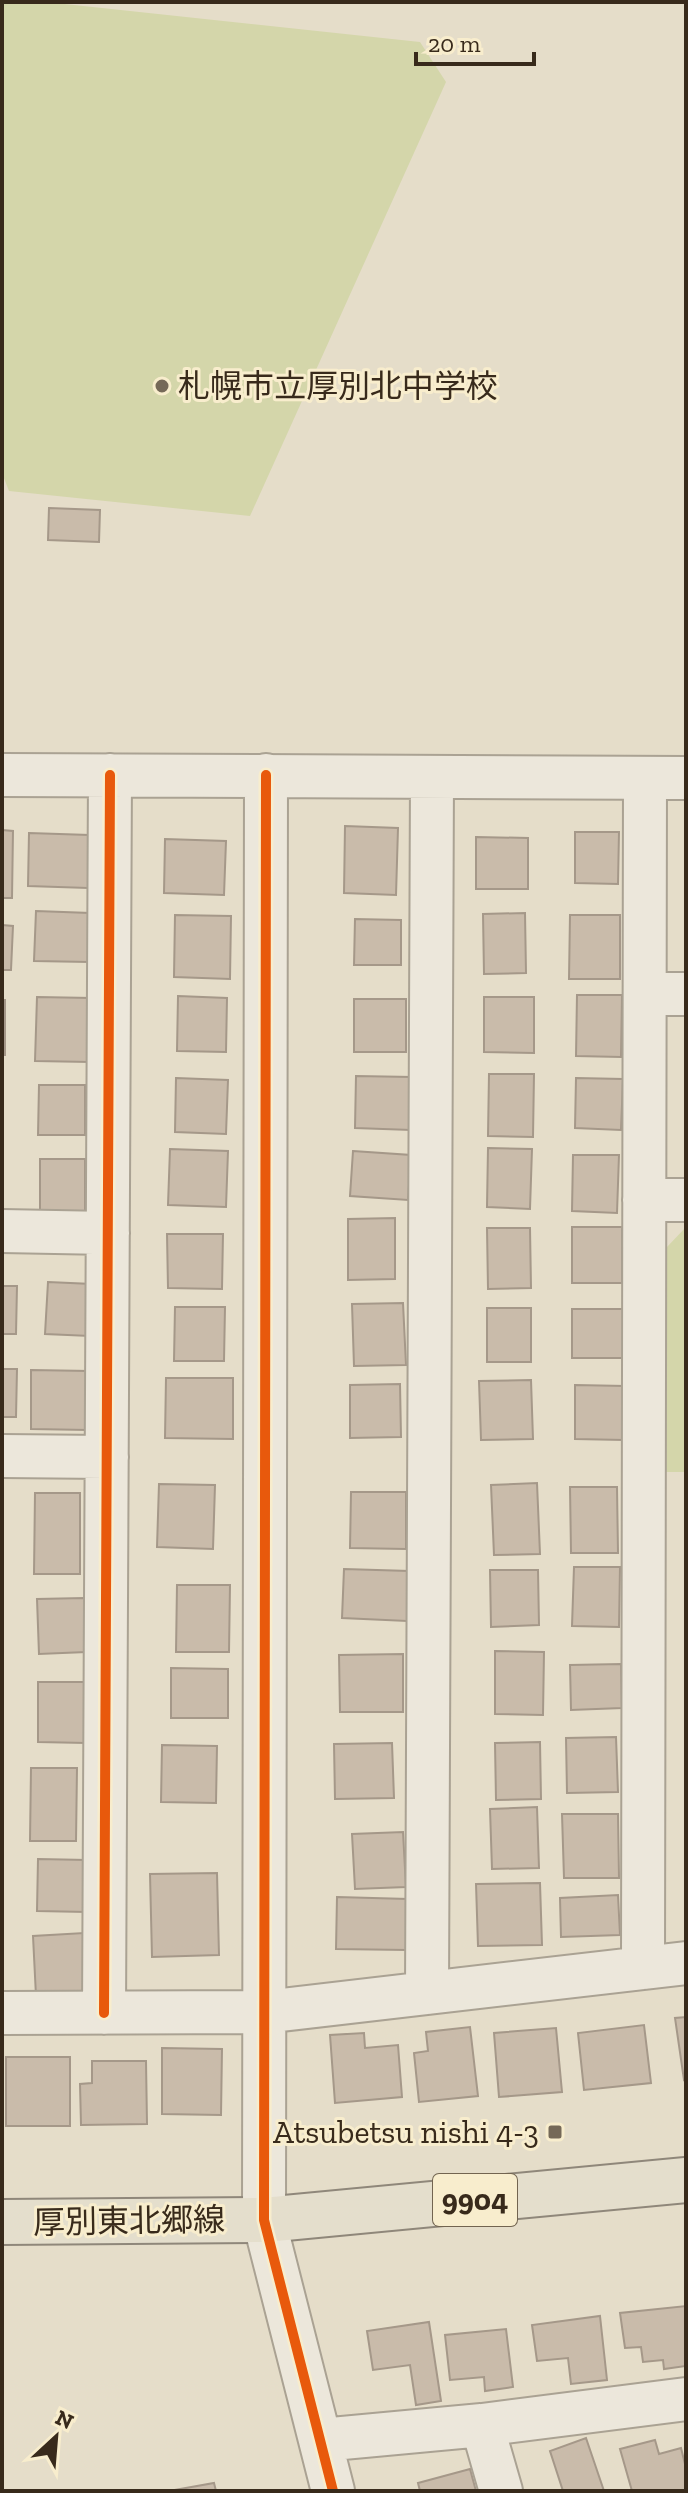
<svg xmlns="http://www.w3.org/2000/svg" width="688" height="2493" viewBox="0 0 688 2493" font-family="'Zilla Slab','Noto Sans JP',serif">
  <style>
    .green { fill: #d4d6aa }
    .building { fill: #c9bbaa; stroke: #a59889; stroke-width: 2 }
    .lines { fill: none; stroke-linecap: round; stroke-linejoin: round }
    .minor-casing { stroke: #aaa293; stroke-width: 46 }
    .primary-casing { stroke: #8f877a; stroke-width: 48 }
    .minor { stroke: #ece7db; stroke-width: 42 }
    .primary { stroke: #e4decc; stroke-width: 44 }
    .cycleway-casing { stroke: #f8edcd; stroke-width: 15 }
    .cycleway { stroke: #e8590c; stroke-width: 10 }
    .poi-dot { fill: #756958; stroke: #f8edcd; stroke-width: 3 }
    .labels { text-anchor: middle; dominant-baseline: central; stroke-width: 6; stroke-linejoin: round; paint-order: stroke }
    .shield { fill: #f8edcd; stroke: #726450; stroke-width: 2 }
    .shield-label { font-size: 30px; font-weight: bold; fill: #382a1b }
    .poi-label { font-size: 32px; fill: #382a1b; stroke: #f8edcd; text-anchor: start }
    .street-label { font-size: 32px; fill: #382a1b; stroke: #f8edcd }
  </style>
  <rect width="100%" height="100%" fill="#e5ddc9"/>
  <path class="green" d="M2,2H46L420,42L446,82L250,516L9,491L2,473Z
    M686,1227V1472H665L667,1247Z"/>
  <path class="building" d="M49,508L100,510L99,542L48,540Z
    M345,826L398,828L396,895L344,893Z
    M2,830L13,831L12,898H2Z
    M575,832H619L618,884L575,883Z
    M29,833L89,835L88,888L28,886Z
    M476,837L528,838V889H476Z
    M165,839L226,841L224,895L164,893Z
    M36,911L90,913L89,962L34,961Z
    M525,913L526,973L484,974L483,914Z
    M175,915L231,916L230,979L174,977Z
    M570,915H620V979H569Z
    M355,919L401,920V965H354Z
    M2,925L13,926L11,970H2Z
    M577,995H622L621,1057L576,1056Z
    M178,996L227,998L226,1052L177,1051Z
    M37,997L92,998L90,1062L35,1061Z
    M484,997H534V1053L484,1052Z
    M354,999H406V1052H354Z
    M2,1000H5V1055H2Z
    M489,1074H534L533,1137L488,1136Z
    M356,1076L412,1077L411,1130L355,1128Z
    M176,1078L228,1080L226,1134L175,1132Z
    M576,1078L623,1079L621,1130L575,1128Z
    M39,1085H85V1135H38Z
    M488,1148L532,1149L530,1209L487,1207Z
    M170,1149L228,1151L226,1207L168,1205Z
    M353,1151L411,1155L408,1200L350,1196Z
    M573,1155H619L617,1213L572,1211Z
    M40,1159H85V1214L40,1213Z
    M395,1218V1279L348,1280V1219Z
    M572,1227H622V1283H572Z
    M487,1228H530L531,1288L488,1289Z
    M167,1234H223L222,1289L168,1288Z
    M48,1282L92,1284L90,1336L45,1334Z
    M2,1286H17L16,1334H2Z
    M403,1303L406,1365L354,1366L352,1304Z
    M175,1307H225L224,1361H174Z
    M487,1308H531V1362H487Z
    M572,1309H624V1358H572Z
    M2,1369H17L16,1417H2Z
    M31,1370L89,1371L88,1430L31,1429Z
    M166,1378H233V1439L165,1438Z
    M531,1380L533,1439L481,1440L479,1381Z
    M400,1384L401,1437L350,1438V1385Z
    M575,1385L625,1386L624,1440L575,1439Z
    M537,1483L540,1554L494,1555L491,1485Z
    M159,1484L215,1485L213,1549L157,1547Z
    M570,1487H617L618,1553H571Z
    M351,1492H406V1549L350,1548Z
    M35,1493H80V1574H34Z
    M574,1567H620L619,1627L572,1626Z
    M344,1569L409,1571L407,1621L342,1618Z
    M490,1570H538L539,1625L491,1627Z
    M177,1585H230L229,1652H176Z
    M84,1598L86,1652L39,1654L37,1599Z
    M495,1651L544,1652L543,1715L495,1714Z
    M403,1654V1712H340L339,1655Z
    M621,1664L622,1708L571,1710L570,1665Z
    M171,1668L228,1669V1718H171Z
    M38,1682H87L86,1743L38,1742Z
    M616,1737L618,1792L567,1793L566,1738Z
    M540,1742L541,1799L496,1800L495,1743Z
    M392,1743L394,1798L335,1799L334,1744Z
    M162,1745L217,1746L216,1803L161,1802Z
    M31,1768H77L76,1841H30Z
    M537,1807L539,1868L492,1869L490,1809Z
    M562,1814H618L619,1878H564Z
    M403,1832L406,1887L355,1889L352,1834Z
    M38,1859L87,1860V1912L37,1911Z
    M217,1873L219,1955L152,1957L150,1874Z
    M540,1883L542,1945L478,1946L476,1884Z
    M618,1895L620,1935L561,1937L560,1898Z
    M337,1897L408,1899L407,1950L336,1949Z
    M84,1933L87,1993L36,1996L33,1936Z
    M686,2017V2079L684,2080L675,2018Z
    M644,2025L651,2083L584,2090L578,2033Z
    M470,2027L478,2096L419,2102L414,2053L428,2051L426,2032Z
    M556,2028L562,2092L499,2097L494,2033Z
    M364,2033L365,2048L398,2045L402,2097L335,2103L330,2035Z
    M162,2048L222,2049L221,2115L162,2114Z
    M6,2057H70V2126H6Z
    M92,2061H146L147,2124L81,2125L80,2084L92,2083Z
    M686,2306V2366L664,2369L663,2360L643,2362L641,2347L625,2348L620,2313Z
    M600,2316L607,2380L571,2384L568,2358L537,2361L532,2325Z
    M429,2322L441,2401L416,2405L410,2365L373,2370L367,2331Z
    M506,2329L513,2387L485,2391L484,2377L450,2380L445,2335Z
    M586,2438L604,2491H563L550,2451Z
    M655,2440L659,2454L681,2448L686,2468V2491H632L620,2449Z
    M470,2469L476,2491H420L418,2483Z
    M214,2483L216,2491H169Z"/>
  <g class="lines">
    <g class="minor-casing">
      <path id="minor" d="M2,775L686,778
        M266,775L264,2220L333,2491
        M645,994H686
        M644,1200H686
        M2,1231L108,1233
        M2,1456L107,1457
        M643,1968L645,778
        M427,1993L432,777
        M2,2013L264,2012L686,1963
        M104,2013L110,775
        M482,2425L501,2491
        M321,2440L482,2425L686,2399"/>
    </g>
    <g class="primary-casing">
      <path id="primary" d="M2,2222L264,2220L686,2180"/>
    </g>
    <use href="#minor" class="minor"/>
    <use href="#primary" class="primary"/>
    <g class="cycleway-casing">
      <path id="cycleway" d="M266,775L264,2220L333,2491
        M104,2013L110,775"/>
    </g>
    <use href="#cycleway" class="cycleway"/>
  </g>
  <g class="poi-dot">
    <circle cx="162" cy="386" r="8"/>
    <rect x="547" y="2124" width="16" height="16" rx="4"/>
  </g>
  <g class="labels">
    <rect class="shield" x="433" y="2174" width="84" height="52" rx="6"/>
    <g class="shield-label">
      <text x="475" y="2200">9904</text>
    </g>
    <g class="poi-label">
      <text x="178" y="386">札幌市立厚別北中学校</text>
      <text x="539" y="2132" text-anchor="end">Atsubetsu nishi 4-3</text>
    </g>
    <g class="street-label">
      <text transform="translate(129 2221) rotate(-1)">厚別東北郷線</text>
    </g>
  </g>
  <rect width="688" height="2493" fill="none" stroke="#382a1b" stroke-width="8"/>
  <g transform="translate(56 2437) rotate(26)" stroke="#f8edcd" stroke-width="6" paint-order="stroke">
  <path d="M0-6L14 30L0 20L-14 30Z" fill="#382a1b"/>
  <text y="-12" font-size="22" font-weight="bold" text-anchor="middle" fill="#382a1b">N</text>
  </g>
  <path d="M416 52v12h118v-12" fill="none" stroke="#382a1b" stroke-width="4"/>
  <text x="428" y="52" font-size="24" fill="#382a1b" stroke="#f8edcd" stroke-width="6" paint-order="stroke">20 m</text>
</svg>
